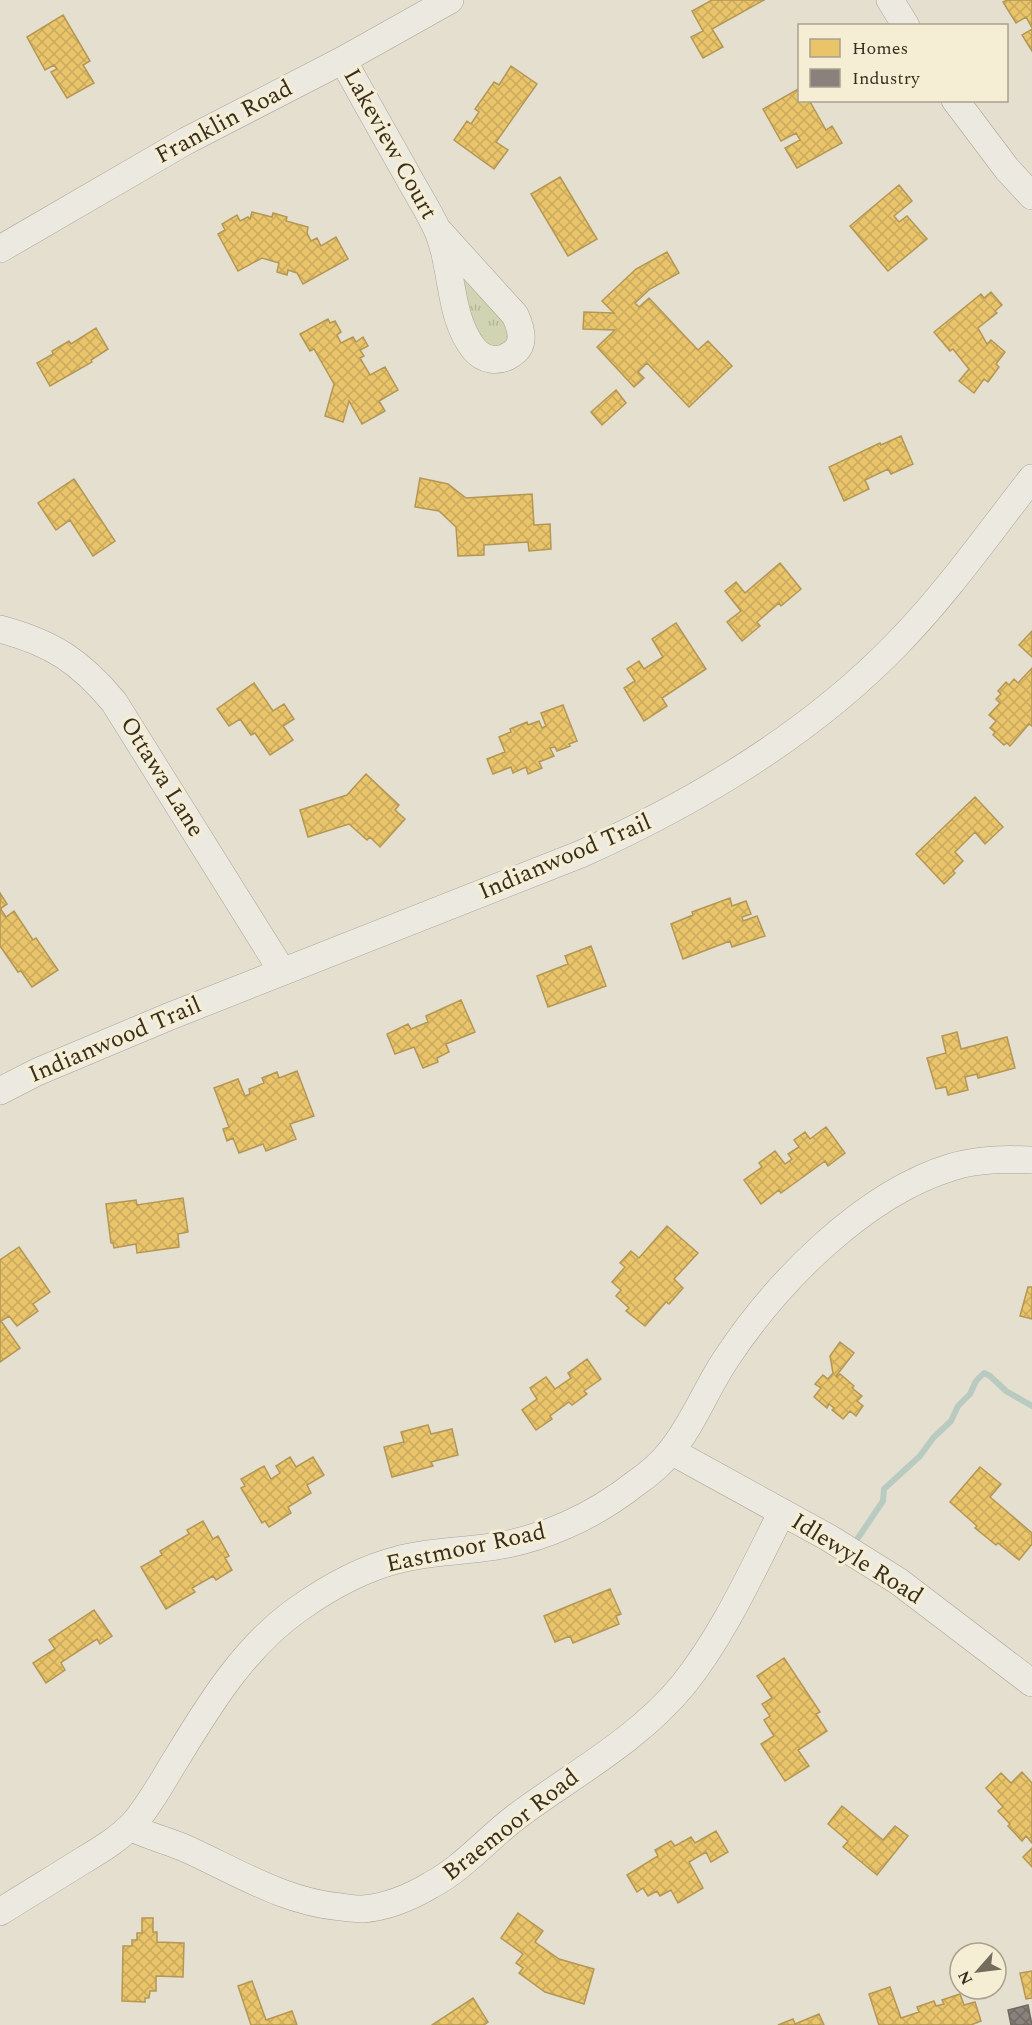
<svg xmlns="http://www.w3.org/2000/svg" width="1032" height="2025" viewBox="0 0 1032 2025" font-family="Spectral,serif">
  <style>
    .grass { fill: url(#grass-tufts) }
    .homes { fill: url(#homes-cross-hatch); stroke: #b49754; stroke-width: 1.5 }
    .industry { fill: url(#industry-cross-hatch); stroke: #716860; stroke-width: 1.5 }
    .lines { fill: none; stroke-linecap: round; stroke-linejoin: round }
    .stream { stroke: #b9cac1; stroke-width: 6 }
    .minor-casing { stroke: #aaa497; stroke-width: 28 }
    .minor { stroke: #ece9e0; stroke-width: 27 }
    .labels { text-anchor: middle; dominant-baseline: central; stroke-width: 6; stroke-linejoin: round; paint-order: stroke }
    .street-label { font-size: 24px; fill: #382e1f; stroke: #f5eed5 }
  </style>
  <defs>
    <pattern id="grass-tufts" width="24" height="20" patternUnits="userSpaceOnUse" patternTransform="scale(1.5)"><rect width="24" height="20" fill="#d1d4b2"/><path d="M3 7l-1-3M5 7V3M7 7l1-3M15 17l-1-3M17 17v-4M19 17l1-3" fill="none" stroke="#b4b699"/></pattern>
    <pattern id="homes-cross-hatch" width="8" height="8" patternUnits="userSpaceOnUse" patternTransform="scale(1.5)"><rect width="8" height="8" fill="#e9c46a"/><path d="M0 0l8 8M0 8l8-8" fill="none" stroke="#c9a95b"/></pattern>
    <pattern id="industry-cross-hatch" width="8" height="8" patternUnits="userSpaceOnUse" patternTransform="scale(1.5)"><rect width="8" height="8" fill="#8a817c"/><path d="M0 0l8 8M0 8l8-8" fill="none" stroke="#726a65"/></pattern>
  </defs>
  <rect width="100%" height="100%" fill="#e4dfcf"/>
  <path class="grass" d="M453,260L498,307L509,331L507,342L497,349L479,341Z"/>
  <path class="homes" d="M712,0H764L712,29L723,47L703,58L691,37L703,31L692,11Z
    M1007,0H1032V28L1026,17L1016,23L1003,2Z
    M63,15L90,61L83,65L94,83L67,98L51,72L57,69L54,65L45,70L27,37Z
    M1032,29V51L1022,35Z
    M511,66L537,84L496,142L508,150L494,169L454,140L467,121L471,124L479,112L475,109L494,82L499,85Z
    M800,88V100H809L826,130L832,126L842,143L797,168L785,148L800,140L796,133L781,141L763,109Z
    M560,177L597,239L568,256L531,194Z
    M899,185L912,201L894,216L899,222L907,216L927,239L888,271L850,226Z
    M252,212L272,217L273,213L287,217L286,221L308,227L307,233L311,241L317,238L321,246L336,237L348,259L303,284L297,273L288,270L287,275L277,272L279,263L262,258L238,271L218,234L225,230L222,224L237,215L240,221L248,217L250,219Z
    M667,252L679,273L650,289L635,303L639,307L649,298L698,350L708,341L732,366L689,407L647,363L638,372L644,378L634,387L597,347L615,330L583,329L584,312L614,313L602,301L636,269Z
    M991,292L1002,305L995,311L997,313L978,328L987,344L991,340L1005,352L996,364L999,367L988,382L984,379L974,393L959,381L969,369L953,349L950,351L934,332L981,294L984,298Z
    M328,319L330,323L335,321L341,332L337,335L341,343L353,337L356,342L363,337L368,346L360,350L364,356L360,358L370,375L385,367L398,390L379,401L385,411L362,424L349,401L343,422L325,416L334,384L314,349L310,351L300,334Z
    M96,328L108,349L91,360L92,362L50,386L37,363L53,354L52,351L69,341L71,344Z
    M616,390L626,403L602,425L591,412Z
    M901,436L913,464L891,474L888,469L865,480L869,489L844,501L829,467L880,443L881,445Z
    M420,478L448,484L466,498L532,494L534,525L550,524L551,549L529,551L528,542L484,545V555L458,556L456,527L439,511L415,507Z
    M74,479L115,541L93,556L70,520L56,530L38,503Z
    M780,563L801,589L781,606L779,603L757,622L760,626L742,641L727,622L741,611L725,591L736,582L745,593Z
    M676,623L706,669L662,698L667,706L644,721L624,688L635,681L627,669L639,661L644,669L663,657L652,639Z
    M1032,631V657L1019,645Z
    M1032,668V726L1029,724L1010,746L1007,743L1004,745L993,735L995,732L990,728L996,721L989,715L1000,703L996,699L1001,694L998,691L1006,682L1009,685L1014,679L1018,683Z
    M254,683L273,711L284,704L294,719L283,726L293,740L270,755L255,733L251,735L240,719L229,726L217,709Z
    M563,705L577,741L569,744L570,746L557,751L555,747L550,748L554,756L539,762L542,768L528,774L526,767L513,773L511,767L493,774L487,759L505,752L499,737L511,732L510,729L527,722L528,725L539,721L542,728L546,726L541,713Z
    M366,774L399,805L395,810L405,819L380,847L370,837L367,840L349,824L308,837L300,810L347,795Z
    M975,797L1003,827L985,844L975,832L955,852L963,861L953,871L955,873L944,884L916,854Z
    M0,893L7,904L0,909Z
    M730,898L732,906L746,901L751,914L742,917L743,921L757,916L765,936L732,947L730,941L683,959L671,924L693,915L692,912Z
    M0,908L6,917L14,911L33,940L36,938L58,970L32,987L21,971L18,972L0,946Z
    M591,946L606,986L548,1007L537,976L568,964L565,956Z
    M461,1000L475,1032L446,1044L449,1052L437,1058L438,1062L423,1068L414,1047L395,1054L387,1034L408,1024L411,1029L428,1022L426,1016Z
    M957,1032L961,1049L1007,1037L1015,1068L978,1078L977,1074L965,1077L968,1090L948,1095L946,1087L936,1089L927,1058L946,1053L942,1036Z
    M297,1071L314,1116L290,1124L296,1139L266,1151L263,1144L239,1153L233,1138L227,1141L223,1129L229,1127L214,1088L238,1079L245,1096L250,1094L249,1089L264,1083L262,1078L277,1072L279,1078Z
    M826,1127L845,1153L828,1166L825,1161L781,1193L779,1190L761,1204L744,1180L762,1167L759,1163L775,1151L785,1164L792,1159L788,1154L799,1147L794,1140L805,1132L810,1139Z
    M183,1198L188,1232L178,1234L179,1247L137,1253L136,1244L114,1248L113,1243H111L106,1204L136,1200L137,1205Z
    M667,1226L698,1253L674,1279L683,1288L669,1304L666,1302L645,1326L626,1311L629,1308L616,1296L621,1290L612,1282L625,1267L620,1263L631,1251L639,1258Z
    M19,1247L50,1292L33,1304L38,1311L17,1326L9,1316L1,1321L20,1348L0,1362V1260Z
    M1028,1287H1032V1319L1020,1316Z
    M840,1342L854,1353L836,1376L837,1377L840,1374L854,1386L852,1388L862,1396L857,1401L863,1406L856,1416L850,1411L843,1419L832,1410L834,1408L829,1404L827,1408L814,1397L821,1388L815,1384L823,1375L828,1379L833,1373L830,1356Z
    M587,1359L601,1379L584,1391L587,1394L572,1405L569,1402L550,1416L552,1419L536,1430L522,1410L537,1399L530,1388L546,1377L555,1389L571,1378L568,1373Z
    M428,1425L431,1434L452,1429L458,1455L431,1462L433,1466L392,1477L384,1447L404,1442L401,1432Z
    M290,1457L296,1467L313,1457L324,1475L307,1485L311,1493L288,1507L291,1513L269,1527L265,1521L262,1523L241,1488L245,1486L241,1479L264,1466L271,1479L280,1473L276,1466Z
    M980,1467L1001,1484L990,1497L1032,1533V1544L1019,1560L998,1543L996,1545L975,1528L977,1526L950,1502Z
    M203,1521L213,1539L218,1536L229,1556L225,1558L232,1570L216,1580L213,1576L192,1588L195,1592L166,1609L141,1567L162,1555L160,1551L189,1534L187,1530Z
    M610,1589L621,1614L616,1616L619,1624L573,1643L570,1636L555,1642L544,1616Z
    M94,1610L112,1636L100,1644L97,1639L63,1661L61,1663L65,1670L46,1683L33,1663L55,1649L49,1640Z
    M784,1658L820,1712L816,1714L827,1731L798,1750L809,1766L785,1781L761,1744L774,1736L764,1720L770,1716L762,1704L772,1698L757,1676Z
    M1022,1772L1032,1783V1843L1026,1836L1022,1841L1008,1826L1010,1824L998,1811L1003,1807L986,1788L1001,1773L1011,1783Z
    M842,1806L883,1840L895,1826L908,1836L877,1875L843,1847L848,1841L828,1824Z
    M716,1831L728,1852L711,1862L706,1852L689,1862L703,1888L678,1903L671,1890L660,1896L657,1891L648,1896L643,1888L637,1892L627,1875L658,1856L655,1850L671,1841L675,1846L691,1837L695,1843Z
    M1032,1848V1867L1023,1857Z
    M518,1913L543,1931L535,1942L559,1959L594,1969L584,2004L545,1992L519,1973L523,1968L516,1963L523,1954L501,1938Z
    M142,1918H153V1932H157V1942L184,1943L183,1977L156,1976V1991H150L149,1998H145V2002L122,2001L123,1946H132V1940H137V1933H142Z
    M1032,1971V1998L1026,1999L1020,1973Z
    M252,1981L266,2020L292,2011L297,2025H251L238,1986Z
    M890,1987L901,2018L919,2012L917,2007L934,2001L936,2006L944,2004L942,2000L960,1994L964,2005L975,2002L981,2021L971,2025H879L869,1994Z
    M473,1998L488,2022L484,2025H432Z
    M819,2014L824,2025H778L793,2019L795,2024Z"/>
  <path class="industry" d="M1028,2005L1032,2025H1011L1008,2010Z"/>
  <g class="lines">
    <path class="stream" d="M858,1538L883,1501L884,1489L920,1456L933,1438L951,1421L958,1406L970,1394L976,1381L984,1373L990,1376L1006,1391L1032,1406"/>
    <g class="minor-casing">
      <path id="minor" d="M890,0L906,26
        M343,60C363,97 384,134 405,171C415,190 427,208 436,227C454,265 447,315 474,349C483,360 498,363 510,355C526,346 522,330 515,315L437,229
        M955,100L1007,169L1032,196
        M0,249L186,141L343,60L450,0
        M0,629C52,643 80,661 114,702L282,971
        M0,1091L37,1072L168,1017L581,854C696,802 809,735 897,644C947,593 988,534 1032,478
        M671,1451L829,1538L898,1581L1032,1683
        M130,1827C150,1837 169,1841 189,1850C239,1873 285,1902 341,1907C348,1908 356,1909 363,1909C387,1907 411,1897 431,1885C463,1868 487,1839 516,1817C572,1775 638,1740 683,1685C723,1636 753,1569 782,1512
        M0,1912C25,1896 50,1881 74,1866C95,1853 117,1841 134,1823C152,1802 164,1778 178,1756C212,1700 247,1644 301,1607C331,1586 362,1569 397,1560C428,1551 459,1552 490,1547C543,1540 594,1516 636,1483C649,1474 661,1464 671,1451C693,1424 706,1389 726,1359C776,1283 863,1194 952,1167C978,1159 1005,1159 1032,1160"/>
    </g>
    <use href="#minor" class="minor"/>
  </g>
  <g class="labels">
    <g class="street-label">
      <text transform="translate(224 122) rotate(-28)">Franklin Road</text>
      <text transform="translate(390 144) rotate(61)">Lakeview Court</text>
      <text transform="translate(162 777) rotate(58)">Ottawa Lane</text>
      <text transform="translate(565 857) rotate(-23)">Indianwood Trail</text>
      <text transform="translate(115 1040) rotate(-23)">Indianwood Trail</text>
      <text transform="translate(466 1548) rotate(-12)">Eastmoor Road</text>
      <text transform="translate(857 1559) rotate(32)">Idlewyle Road</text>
      <text transform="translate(511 1825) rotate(-38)">Braemoor Road</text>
    </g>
  </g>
  <rect x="798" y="24" width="210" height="78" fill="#f5eed5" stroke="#a9a18c" stroke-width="1.5"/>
  <rect x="810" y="39" width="30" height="18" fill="#e9c46a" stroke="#a9a18c" stroke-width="1.5"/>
  <text x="852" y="54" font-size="18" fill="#382e1f">Homes</text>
  <rect x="810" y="69" width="30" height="18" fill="#8a817c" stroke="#a9a18c" stroke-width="1.5"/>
  <text x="852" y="84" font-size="18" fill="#382e1f">Industry</text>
  <g transform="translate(978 1971) rotate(242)"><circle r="28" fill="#f5eed5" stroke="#a9a18c" stroke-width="1.5"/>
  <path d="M0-4.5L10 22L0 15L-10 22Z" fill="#746c5d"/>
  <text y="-9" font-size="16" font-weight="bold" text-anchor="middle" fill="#382e1f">N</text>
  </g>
</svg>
